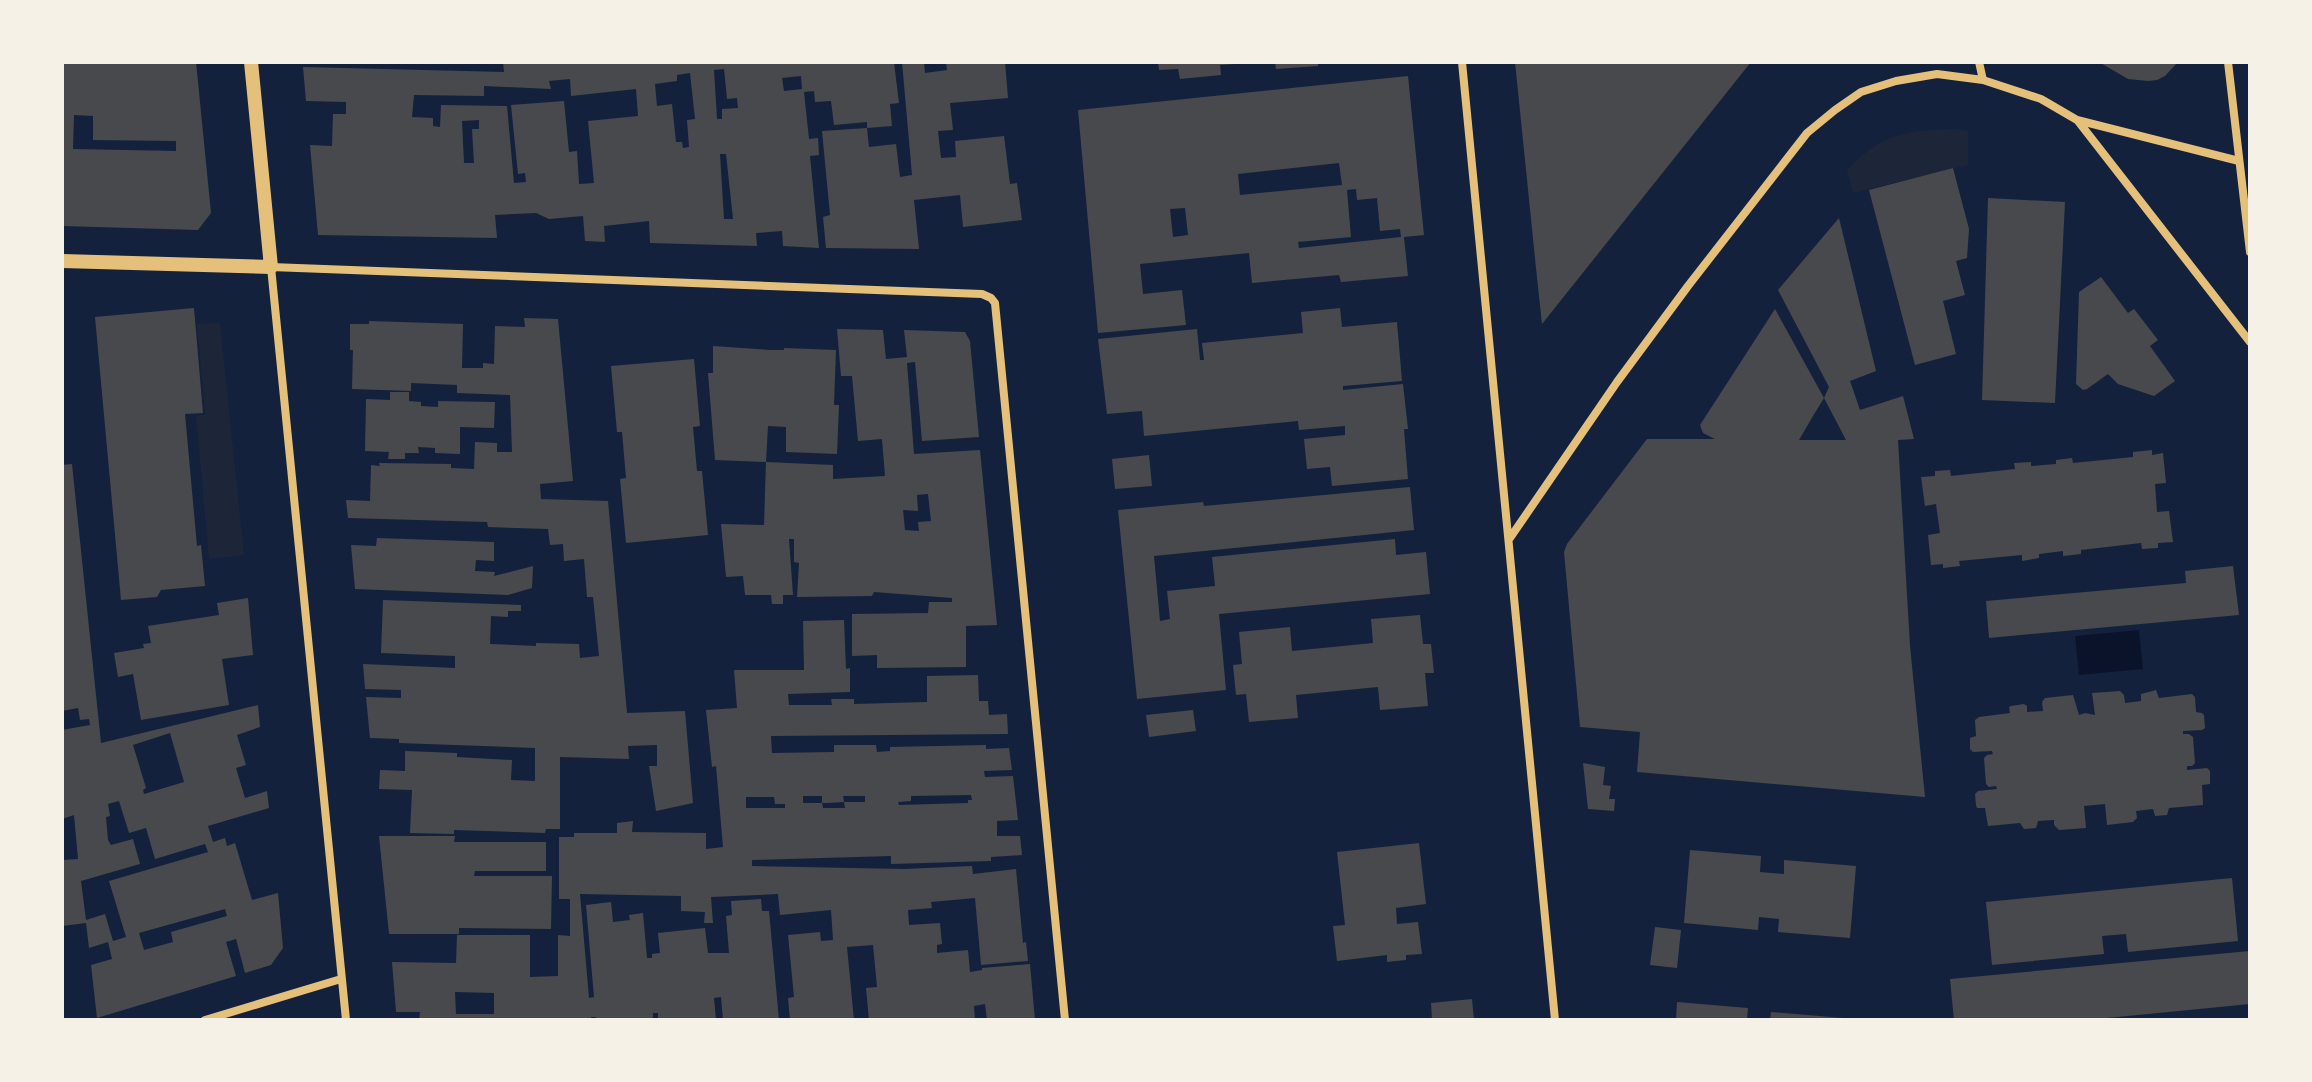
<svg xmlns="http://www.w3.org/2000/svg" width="2312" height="1082" viewBox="0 0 2312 1082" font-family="'Noto Serif',serif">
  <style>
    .green { fill: #1d2539 }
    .water { fill: #0b132b }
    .building { fill: #48494c; fill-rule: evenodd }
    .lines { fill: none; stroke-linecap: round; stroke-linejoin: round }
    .minor { stroke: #e5c07b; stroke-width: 8 }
    .tertiary { stroke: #e5c07b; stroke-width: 14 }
  </style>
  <rect width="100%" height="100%" fill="#14213d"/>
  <path class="green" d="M1957,129L1968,131V165L1853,193L1847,170C1881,133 1909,130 1957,129Z
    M220,323L244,555L209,559L196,416L205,414L197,324Z"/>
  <path class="water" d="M2139,630L2143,669L2079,675L2075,636Z"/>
  <path class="building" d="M62,62H196L211,213L198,230L62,226ZM74,115L93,116V140L176,141V151L73,149Z
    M503,62H894L899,103L890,104L892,126L867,128V122L834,125L831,101L815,102L814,91L804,92L809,139L818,138L819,155L810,156L819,248L783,246L782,231L756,233L757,246L650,243L649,221L604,226L605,242L585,241L583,216L549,219L536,213L495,215L497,238L318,235L310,145L332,146L333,114H346V102L306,101L303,67L504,72ZM724,69L727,99L737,98L738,108L722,109V119H717L714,70ZM690,73L695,119L687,120L689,147L683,148L682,142H676L672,104L657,106L655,84L677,81V75ZM801,76L802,89L784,91L782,78ZM570,79L571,96L636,89L638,116L588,121L594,183L579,184L577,151L569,152L564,101L511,105L518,174L525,173L526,182L514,183L507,106L441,105L440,127L433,126V118L412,117L414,95L484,96V86L551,89L549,81ZM479,120V129H472L474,163H464L462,121ZM720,154H726L733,219H724Z
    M902,62H924L925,73L947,70L946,62H1005L1008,98L950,103L953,130L938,131L941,158L956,157L955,141L1004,136L1010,184L1017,183L1022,220L963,227L960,195L914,200L919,249L826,248L823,217L830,215L822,131L867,128L869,147L896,144L900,177L912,175Z
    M1158,62H1235V64L1220,65L1221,75L1180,79L1178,69L1159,70Z
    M1275,62H1318V66L1276,69Z
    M1515,62H1751L1542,324L1536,268Z
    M2099,62H2178L2165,76L2157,80L2148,81L2128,79Z
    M1408,76L1424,235L1404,237L1408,276L1341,282L1339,275L1252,283L1249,253L1140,264L1143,294L1182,290L1186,325L1098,333L1078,110ZM1339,163L1342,185L1240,195L1238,174ZM1356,189L1357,200L1377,198L1380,231L1400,229L1401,237L1299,248L1298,242L1351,237L1347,190ZM1185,208L1188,235L1173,237L1170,209Z
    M1953,168L1969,229L1967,258L1956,261L1965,295L1943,301L1956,354L1915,365L1869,190Z
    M1988,198L2065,202L2055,403L1982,400Z
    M1839,218L1876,371L1850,381L1860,410L1903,396L1914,439L1898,440L1910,646L1925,797L1637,772L1640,732L1580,727L1564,552L1567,544L1647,439H1715L1703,433L1700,425L1775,309L1824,398L1829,387L1778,290ZM1824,398L1846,440H1799L1813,416Z
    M2101,277L2128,313L2134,309L2158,340L2150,346L2175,381L2154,396L2118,384L2108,374L2087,389L2083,390L2076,384L2079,292Z
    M194,308L203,413L185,414L197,546L201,545L205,586L161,590L157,597L121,600L95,317Z
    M1340,308L1342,327L1397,322L1402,381L1343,386V390L1403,384L1408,429H1404L1408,479L1332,486L1330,467L1307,469L1304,439L1345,435V426L1299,430L1298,421L1144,436L1142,411L1107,414L1098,339L1197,329L1200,360H1204L1202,343L1303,333L1301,312Z
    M524,318L558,319L573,481L540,484L541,499L608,501L627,713L685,711L693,803L656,811L649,766H657V745L628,746L629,759L560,757V829H546L545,833L454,830V834L410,833L412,790L379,789L380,770L405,771V751L457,753V757L512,760L511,780L535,781V748L399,743V739L370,738L366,697L401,698V690L365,689L363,664L455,668V656L381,653L383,600L521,605V611H508V617L491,616L490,644L536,646V643L579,644L580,658L599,656L593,597H587L584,559L564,561L563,544L550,545L548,529L488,527L487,522L348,518L346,500L370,501L371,465L380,466L379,463L451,464V468L474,469L475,442L497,443V452H512L510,395L457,393V385L411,383V391L352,389L353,350H350V324H369V321L463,324L462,368H483V363L494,364L495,326L525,327Z
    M837,329L883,330L886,359L907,357L904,330L965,332L970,341L979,437L922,441L915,362L907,363L914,454L980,450L997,625L966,626V667L877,668V655L852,656V614L928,613L929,602H952V598L874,592L872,596L797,597L799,563L794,562V539H789L793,595H783V604H772L771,595H745L743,576L726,577L721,524L764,525L766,462L833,465V479L885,476L882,439L858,441L852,376H841ZM928,494L931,521L918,522L919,531L905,530L903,510L918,511L917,495Z
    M713,346L771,350H784V348L836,350L834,405H839L837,454L786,452V427L768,426L766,462L715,460L708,373H713Z
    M694,359L700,426L693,427L697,471H702L708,535L626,543L620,479L626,478L622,432H617L611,366Z
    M390,392H409V401L421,402V406L438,407V401L495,402L494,428L460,427V454L435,453V448L418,447L419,453H405V459H388L389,452L365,451L366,399L390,400Z
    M2152,450V455L2163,453L2166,483L2155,484L2157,512L2169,511L2173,542L2158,543V548L2142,549L2141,543L2081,550V554L2063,556V551L2039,554V558L2022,561V555L1959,561L1960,566L1943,568V564L1931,565L1928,535L1940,533L1936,504L1925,506L1921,477L1935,476V471L1950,470L1951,476L2015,469L2014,463L2031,462V466L2056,464V460L2072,458L2073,463L2133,457V452Z
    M1149,455L1152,486L1115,489L1112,459Z
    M72,464L101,743L258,705L260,727L237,735L246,765L236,768L245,798L267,791L269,808L208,826L213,842L225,838L227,846L235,843L252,900L278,893L283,948L271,965L245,973L236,939L226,942L236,976L97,1018L91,965L112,959L108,942L89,948L86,923L62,926V860L78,859L74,815L62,819V730L90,725L89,719L80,720L78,708L62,711V465ZM170,733L184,782L144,794L143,790L146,788L133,745ZM119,801L129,833L146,828L155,859L205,844L208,852L109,881L126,937L113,941L105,914L86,920L81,881L140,864L133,839L111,845L108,840L106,817L110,816L108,804ZM225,909L227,916L171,932L173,942L144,950L139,933Z
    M1410,487L1414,530L1154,556L1160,621L1170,619L1167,591L1215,586L1212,557L1395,539L1396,555L1426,552L1430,594L1219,614L1226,690L1137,699L1118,510L1203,502L1204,506Z
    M377,538L494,542V561L476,560L475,571L495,572L494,576L533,566L532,588L508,595L355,589L351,545L376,546Z
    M2233,566L2239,615L1989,638L1986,601L2186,583L2185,571Z
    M248,598L253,655L222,659L229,705L141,720L133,674L118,677L114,653L144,648L143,644L151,643L148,626L219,615L217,603Z
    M1420,615L1423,644H1431L1434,673H1425L1428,706L1380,710L1378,687L1296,695L1298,718L1249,722L1246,694L1236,695L1233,665L1242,664L1239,632L1290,627L1292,651L1373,643L1371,619Z
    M844,620L846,669L850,668V692L788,694L789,705H832L831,699H854V704L927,702V676L978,675L979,701H988L989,715L1007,714L1008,734L771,736L772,753L834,752V745H876L877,752L890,751V747L986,745V749L1009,748L1012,770L984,771L985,777L1013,776L1018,820L997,821V836H1020L1022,855L991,857V861L891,864V856L752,860V866L904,869L972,866L973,874L1016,869L1023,943L1026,942L1028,961L981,965L975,898L931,902L932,908L908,910L909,925L940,923L942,944L937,945V953L968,950L970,972L982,970V968L1030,964L1035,1020H987L985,1004L974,1006L975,1020H869L866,988L877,987L873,945L847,947L854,1020H790L788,998L794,997L788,935L820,932L821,941L833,940L831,910L780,915L778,894L711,897L713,923H704L705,912L681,911V896L580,894L589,998L594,997L586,905L611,902L613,922L630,920L629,915L643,913L647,958H652V954L660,953L658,933L705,928L708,953H729L726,916L732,915L731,901L761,899L762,911H769L779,1020H723L721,997L714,998L716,1020H658V1013H653V1020H597L596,1017H591L592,1020H419L420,1012H396L392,962L456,963L457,935H530V977L558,976V935L570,936V899H559V837H574V833H617V823L633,821L632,832L706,833V849L723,847L716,766L712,767L706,710L737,708L734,670H804L803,621ZM971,795L972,800H968V803L899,805L898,802L911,801V796ZM803,796H822V803H828L844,802L843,796H865V802H844L845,808H823L822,803H803ZM746,797H774L775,804H785V808H746ZM455,992L494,993V1014H456Z
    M2156,690L2159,698L2192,694L2195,697L2196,712L2202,713L2204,715L2205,728L2202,730L2183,731V734H2189L2193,737L2195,763L2192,766H2187V770L2207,768L2210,771V784L2202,785L2203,805L2169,808L2167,815L2155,816L2153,809L2136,811L2137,818L2133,822L2107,825L2105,804L2084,806L2086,828L2059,830L2054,825V820L2038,821L2036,828L2024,829L2020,823L1988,826L1985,808H1977L1976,805L1975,794L1978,791L1997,789L1996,786L1989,787L1986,784L1984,758L1987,755L1993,754L1992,751L1973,752L1970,749V738L1976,736L1975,720L1979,717L2010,713L2009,707L2011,706L2024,704L2027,706V712L2043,711L2042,702L2045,698L2073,695L2079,715L2085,713L2095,715L2092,693L2120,691L2124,695L2125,703L2141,701V694Z
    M1193,710L1196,731L1149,737L1146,715Z
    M1583,763L1605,767L1603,785L1611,786L1609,799H1615L1614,811L1588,809Z
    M379,836H455L454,842H546V871H475L474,876H552L551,929L459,928V934H389Z
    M1419,843L1426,904L1396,908L1397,924L1418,922L1422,954L1406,955V960L1387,962V955L1337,961L1333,926L1345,925L1337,852Z
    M1690,850L1761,856L1760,872L1784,874V860L1856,866L1850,938L1778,932L1779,919L1759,917L1758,930L1684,923Z
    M2232,878L2238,941L2128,952L2126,934L2102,936L2104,954L1992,965L1986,902Z
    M1655,927L1681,930L1677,968L1650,965Z
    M2250,951V1004L2087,1020H1954L1950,979Z
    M1472,999L1474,1020H1432L1431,1003Z
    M1677,1002L1748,1008L1747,1020H1676Z
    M1771,1012L1843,1018V1020H1770Z"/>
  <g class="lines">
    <path class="minor" d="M1462,62L1555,1020
      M1979,62L1983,80
      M2228,62L2250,252
      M2078,121L2250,342
      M1510,538L1617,382L1688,286L1807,133L1835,110L1861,92L1896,81L1937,74L1983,80L2041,99L2077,120L2239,161
      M205,1020L341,979
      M346,1020L271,267L982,294L991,298L995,303L1065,1020"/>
    <path class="tertiary" d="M62,261L271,267L251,62"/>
  </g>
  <rect width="2312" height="1082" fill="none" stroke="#f6f1e7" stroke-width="128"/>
</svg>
